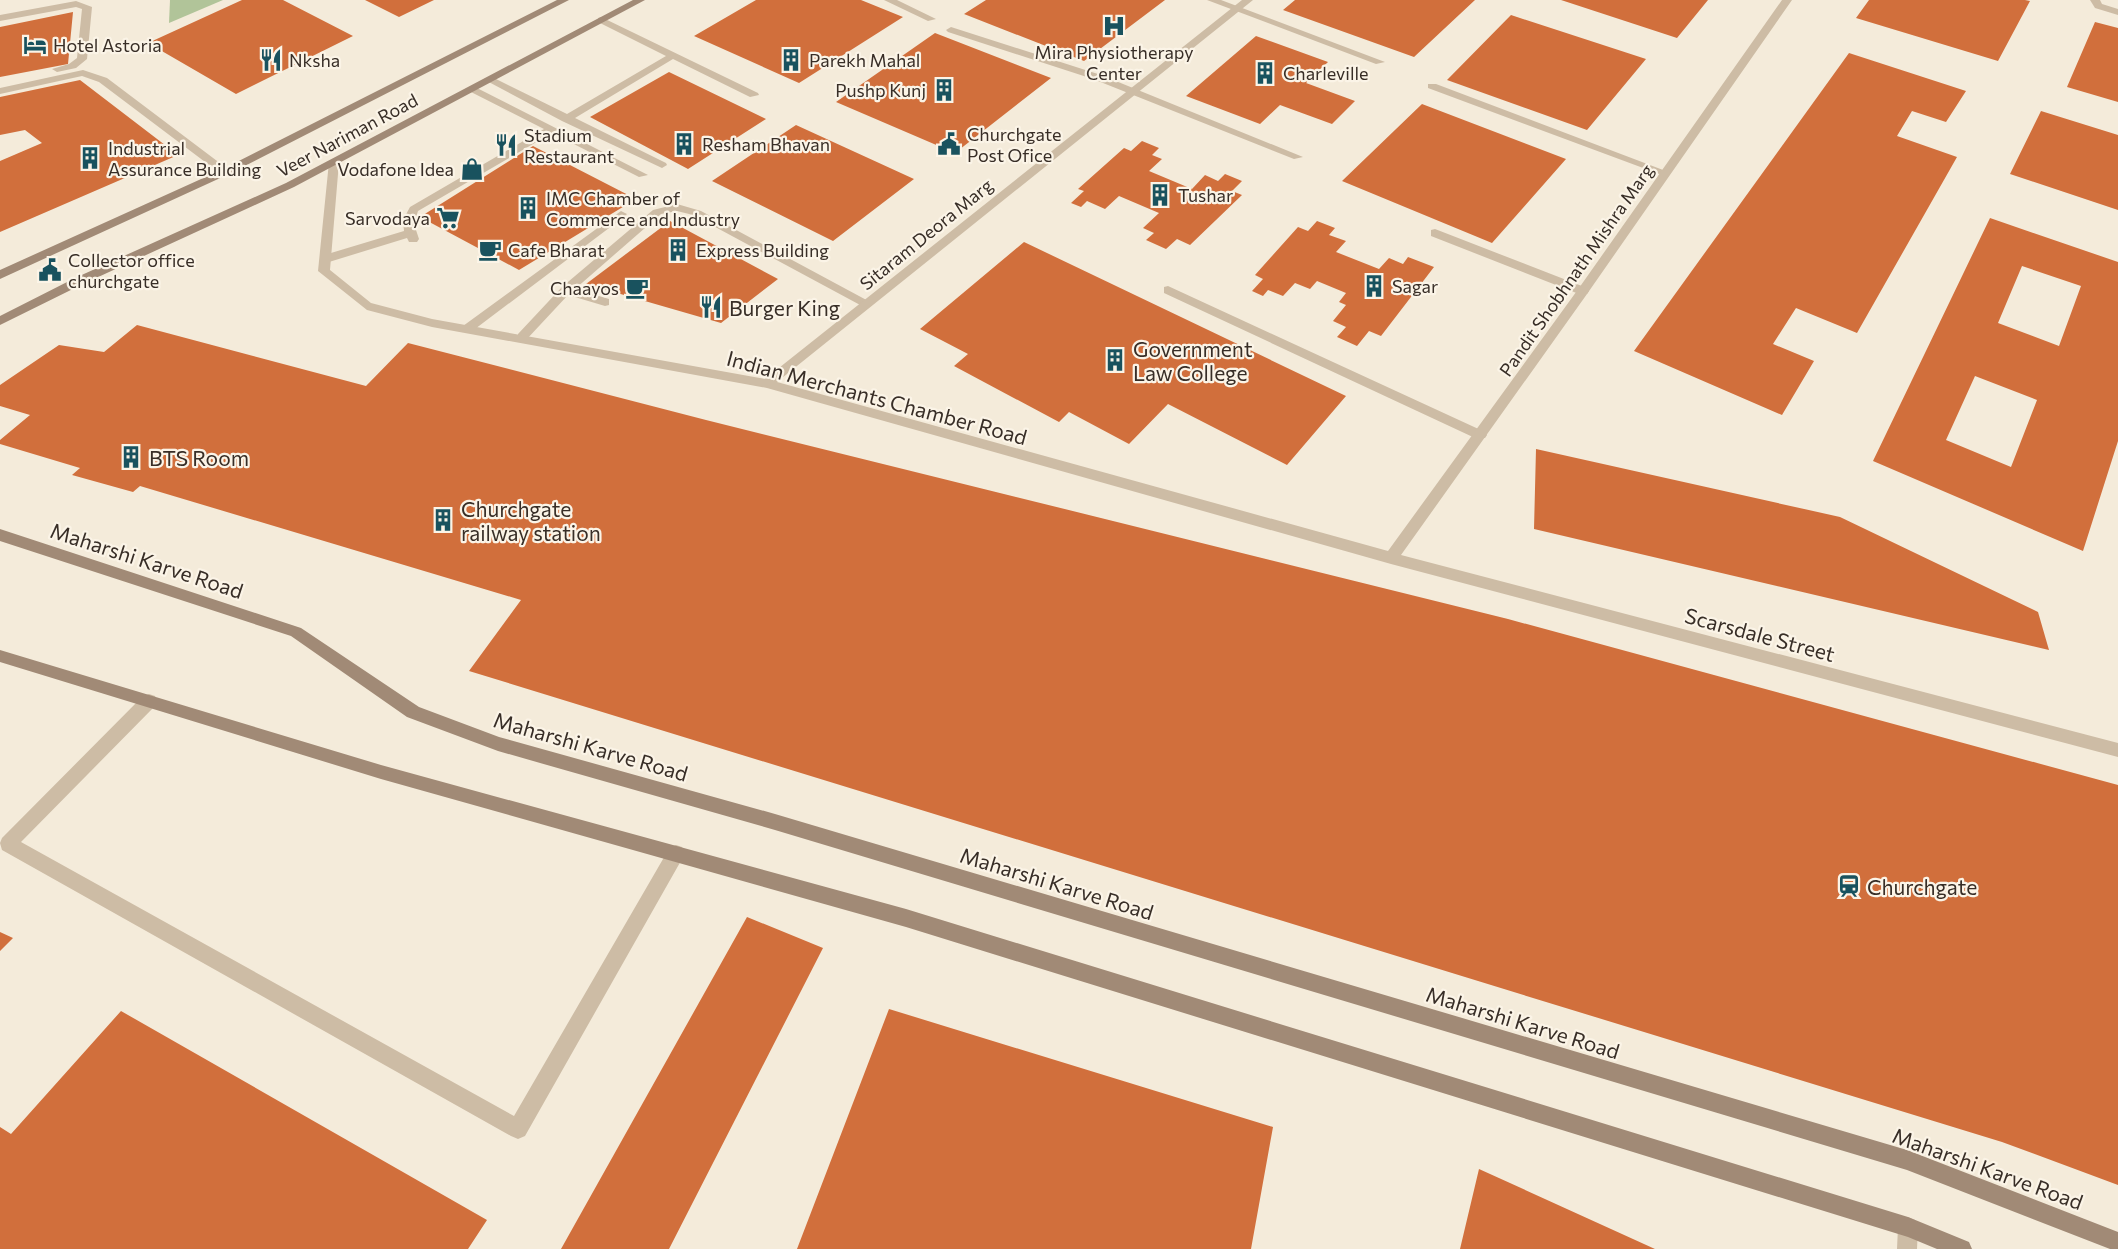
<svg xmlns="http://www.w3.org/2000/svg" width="2118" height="1249" viewBox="0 0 2118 1249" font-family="Commissioner,sans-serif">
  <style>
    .green { fill: #b1c499 }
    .building { fill: #d16f3c; fill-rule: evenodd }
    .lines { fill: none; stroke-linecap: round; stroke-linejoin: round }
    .lane { fill: #cdbca5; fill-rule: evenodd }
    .street { fill: #cdbca5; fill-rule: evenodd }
    .secondary { fill: #a18a76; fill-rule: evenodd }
    .labels { text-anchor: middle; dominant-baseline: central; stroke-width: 4.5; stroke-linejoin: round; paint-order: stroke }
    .far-poi-label { font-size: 18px; fill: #382e27; stroke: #fbf4e7; text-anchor: start }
    .far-street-label { font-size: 18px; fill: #382e27; stroke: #fbf4e7 }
    .poi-label { font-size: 21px; fill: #382e27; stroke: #fbf4e7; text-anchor: start }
    .street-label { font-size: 21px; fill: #382e27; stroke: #fbf4e7 }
  </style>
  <rect width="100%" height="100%" fill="#f4ebda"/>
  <path class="green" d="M170,0H223L169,23Z"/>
  <path class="building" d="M242,0H283L353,36L236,94L148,43Z
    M365,0H434L399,17Z
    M756,0H861L903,17L799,83L694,36Z
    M986,0H1165L1084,61L964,14Z
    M1295,0H1475L1414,57L1283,10Z
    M1561,0H1708L1677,38Z
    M1869,0H2025L2030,1L1998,61L1856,18Z
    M73,12L68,64L0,77V27Z
    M1511,15L1646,59L1587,130L1447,80Z
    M2095,22L2118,28V102L2067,87Z
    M935,33L1051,78L955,153L836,102Z
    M1256,36L1328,62L1306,83L1355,101L1332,124L1280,105L1260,124L1186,96Z
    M1849,53L1966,91L1946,122L1912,111L1897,136L1957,157L1857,333L1796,308L1773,344L1814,361L1782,415L1634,351Z
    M669,72L766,119L688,169L590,117Z
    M80,80L178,155L0,232V161L42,143L25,130L0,135V97Z
    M1422,104L1566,159L1492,243L1342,181Z
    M2041,111L2118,135V210L2010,174Z
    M796,125L914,179L833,241L712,181Z
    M1142,141L1159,148L1152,155L1162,159L1149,171L1192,189L1205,175L1218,181L1225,174L1242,181L1232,191L1242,195L1190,245L1177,239L1166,249L1146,240L1154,233L1143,228L1159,213L1119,196L1105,209L1087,201L1081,207L1071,203L1084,191L1078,189L1124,148L1131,151Z
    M533,146L636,199L519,270L420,217Z
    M1990,218L2118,262V441L2083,551L1873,461ZM2022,266L2081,286L2059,346L1998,323ZM1975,376L2037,400L2011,467L1946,440Z
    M670,221L778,279L721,323L586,284Z
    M1317,221L1335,228L1329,235L1346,241L1336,252L1379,269L1389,258L1403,264L1408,257L1434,267L1381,336L1369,331L1357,346L1337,337L1346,327L1333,321L1346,305L1339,302L1346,293L1317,281L1310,289L1295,283L1283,296L1268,290L1263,296L1252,291L1263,279L1255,275L1298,227L1308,231Z
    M1024,242L1346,396L1287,465L1168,404L1129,444L1069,412L1059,422L954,366L968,354L920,329Z
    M137,325L366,386L408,343L706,420L1508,619L2118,785V1185L2002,1142L469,671L521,600L140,486L133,492L72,475L80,468L0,444V440L30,415L0,406V385L59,345L104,352Z
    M1536,449L1840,517L2038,612L2049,650L1534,529Z
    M747,917L823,948L669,1249H561Z
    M0,932L13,938L0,951Z
    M889,1009L1273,1127L1251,1249H797Z
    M121,1011L487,1220L468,1249H0V1127L11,1134Z
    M1479,1169L1655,1249H1460Z"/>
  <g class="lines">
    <path class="lane" d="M884,0H897L936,19L928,21Z
      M1207,0H1221L1385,62L1376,64Z
      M76,1L92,7L87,59L76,68L57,72L52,69L69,64L77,58L82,9L76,7L0,21V15Z
      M601,17L758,93L759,95L750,97L673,59L575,118L666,163L667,165L662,168L562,121L485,80L494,78L567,114L666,56L598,22V18Z
      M951,27L1101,75L1303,157L1294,159L1093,79L948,32L946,30Z
      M83,70L107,78L229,170V174H221L99,82L82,76L0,94V88Z
      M1428,84H1436L1671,173L1662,175L1428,88Z
      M473,86L648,175L639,177L552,133L418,211L414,224L419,239L417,242H409L407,238L329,262H321V256L404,231L403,220L410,207L544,129L469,91V87Z
      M677,204L701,211L872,303L870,306H862L693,215L677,211L661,214L575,289L609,299V305L605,306L568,295L526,340H518V334L562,287L653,210Z
      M621,211L627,214L625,216L471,332H463V326Z
      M1435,229L1587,288L1589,291L1587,294H1579L1431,236V230Z
      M1168,286L1485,432L1487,435L1485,438H1475L1164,293V287Z
      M149,694L155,696L157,701L155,706L21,842L514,1116L670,847L676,845L682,847L685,853L682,859L525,1136L518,1139L511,1136L2,850L0,843L2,838L143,696Z"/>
    <path class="street" d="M1242,0H1253L777,382L1388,551L1579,288L1782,0H1792L1587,294L1401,555L2118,743V757L1391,564L767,388L432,327L367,310L318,271L329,162L334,159L339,162L330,270L371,303L432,319L765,379Z
      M2090,0H2100L2102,4L2118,9V15L2095,8Z
      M1908,1217L1915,1220L1918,1227L1917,1249H1897L1898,1227L1901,1220Z"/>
    <path class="secondary" d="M557,0H569L229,174L0,279V270L221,170Z
      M633,0H645L294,187L83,284L0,325V316L75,278L286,183Z
      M0,529L301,628L419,707L499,737L775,814L1907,1150L2118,1232V1249H2110L1907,1170L775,830L498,751L407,717L291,636L0,541Z
      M0,650L381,765L906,909L1908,1217L1969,1242L1972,1249H1937L1908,1237L906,927L381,779L0,662Z"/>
  </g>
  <defs>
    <g id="hospital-bare" transform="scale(1.8)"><path d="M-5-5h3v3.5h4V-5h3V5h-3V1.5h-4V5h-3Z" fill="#19525e" stroke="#fbf4e7" stroke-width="2.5" paint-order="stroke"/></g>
    <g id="hotel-bare" transform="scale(1.8)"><path d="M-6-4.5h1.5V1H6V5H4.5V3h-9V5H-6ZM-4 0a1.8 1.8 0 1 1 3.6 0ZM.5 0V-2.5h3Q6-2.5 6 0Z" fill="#19525e" stroke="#fbf4e7" stroke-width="2.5" paint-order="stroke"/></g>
    <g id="restaurant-bare" transform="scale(1.8)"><path d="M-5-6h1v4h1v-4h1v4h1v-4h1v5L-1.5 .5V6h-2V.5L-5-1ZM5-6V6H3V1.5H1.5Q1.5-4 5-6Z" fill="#19525e" stroke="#fbf4e7" stroke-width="2.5" paint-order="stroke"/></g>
    <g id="building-bare" transform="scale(1.8)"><path d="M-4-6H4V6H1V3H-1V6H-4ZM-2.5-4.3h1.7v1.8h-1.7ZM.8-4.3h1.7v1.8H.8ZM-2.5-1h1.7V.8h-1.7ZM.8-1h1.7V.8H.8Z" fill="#19525e" stroke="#fbf4e7" stroke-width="2.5" paint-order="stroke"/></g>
    <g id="civic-bare" transform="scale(1.8)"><path d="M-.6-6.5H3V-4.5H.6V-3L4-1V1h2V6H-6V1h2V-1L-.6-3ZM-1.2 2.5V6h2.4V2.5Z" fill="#19525e" stroke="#fbf4e7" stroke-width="2.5" paint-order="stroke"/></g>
    <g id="shop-bare" transform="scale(1.8)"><path d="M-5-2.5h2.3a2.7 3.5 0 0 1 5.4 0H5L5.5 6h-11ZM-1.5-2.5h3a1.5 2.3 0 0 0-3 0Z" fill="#19525e" stroke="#fbf4e7" stroke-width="2.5" paint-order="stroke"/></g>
    <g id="supermarket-bare" transform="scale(1.8)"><path d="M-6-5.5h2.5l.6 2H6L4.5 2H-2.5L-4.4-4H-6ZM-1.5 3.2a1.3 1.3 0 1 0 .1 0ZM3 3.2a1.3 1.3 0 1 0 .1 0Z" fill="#19525e" stroke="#fbf4e7" stroke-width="2.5" paint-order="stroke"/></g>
    <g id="cafe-bare" transform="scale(1.8)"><path d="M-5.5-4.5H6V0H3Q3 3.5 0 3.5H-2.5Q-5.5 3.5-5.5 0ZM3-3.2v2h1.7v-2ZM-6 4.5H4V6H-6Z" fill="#19525e" stroke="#fbf4e7" stroke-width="2.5" paint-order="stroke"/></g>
    <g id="station-bare" transform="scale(1.8)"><path d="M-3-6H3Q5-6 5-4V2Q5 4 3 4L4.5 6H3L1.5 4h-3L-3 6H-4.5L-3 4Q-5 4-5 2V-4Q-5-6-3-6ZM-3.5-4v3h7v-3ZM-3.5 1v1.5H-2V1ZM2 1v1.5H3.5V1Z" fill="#19525e" stroke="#fbf4e7" stroke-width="2.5" paint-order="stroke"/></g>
  </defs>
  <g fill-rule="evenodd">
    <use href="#hospital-bare" x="1114" y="26"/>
    <use href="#hotel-bare" x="35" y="45"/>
    <use href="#restaurant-bare" x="271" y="60"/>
    <use href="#building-bare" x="791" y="60"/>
    <use href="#building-bare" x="1265" y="73"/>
    <use href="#building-bare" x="944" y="90"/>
    <use href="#building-bare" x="684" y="144"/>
    <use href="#civic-bare" x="949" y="144"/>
    <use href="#restaurant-bare" x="506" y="145"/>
    <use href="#building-bare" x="90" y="158"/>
    <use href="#shop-bare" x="472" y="169"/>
    <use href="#building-bare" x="1160" y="195"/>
    <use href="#building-bare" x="528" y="208"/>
    <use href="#supermarket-bare" x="448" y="218"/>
    <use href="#cafe-bare" x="490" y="250"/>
    <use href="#building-bare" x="678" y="250"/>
    <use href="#civic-bare" x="50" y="270"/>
    <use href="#building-bare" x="1374" y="286"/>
    <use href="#cafe-bare" x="637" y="288"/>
    <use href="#restaurant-bare" x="711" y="307"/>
    <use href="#building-bare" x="1115" y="360"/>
    <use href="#building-bare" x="131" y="457"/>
    <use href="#building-bare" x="443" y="520"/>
    <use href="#station-bare" x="1849" y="886"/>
  </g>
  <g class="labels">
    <g class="far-poi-label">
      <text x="53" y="45">Hotel Astoria</text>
      <text x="1114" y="52" text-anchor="middle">Mira Physiotherapy<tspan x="1114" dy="21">Center</tspan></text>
      <text x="289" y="60">Nksha</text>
      <text x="809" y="60">Parekh Mahal</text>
      <text x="1283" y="73">Charleville</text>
      <text x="926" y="90" text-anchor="end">Pushp Kunj</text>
      <text x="967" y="134">Churchgate<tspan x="967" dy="21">Post Ofice</tspan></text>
      <text x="524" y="135">Stadium<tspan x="524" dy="21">Restaurant</tspan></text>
      <text x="702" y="144">Resham Bhavan</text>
      <text x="108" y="148">Industrial<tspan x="108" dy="21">Assurance Building</tspan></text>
      <text x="454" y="169" text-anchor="end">Vodafone Idea</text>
      <text x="1178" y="195">Tushar</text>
      <text x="546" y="198">IMC Chamber of<tspan x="546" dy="21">Commerce and Industry</tspan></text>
      <text x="430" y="218" text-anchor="end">Sarvodaya</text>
      <text x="508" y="250">Cafe Bharat</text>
      <text x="696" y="250">Express Building</text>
      <text x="68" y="260">Collector office<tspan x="68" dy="21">churchgate</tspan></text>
      <text x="1392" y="286">Sagar</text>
      <text x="619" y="288" text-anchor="end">Chaayos</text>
    </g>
    <g class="far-street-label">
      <text transform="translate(347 135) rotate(-28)">Veer Nariman Road</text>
      <text transform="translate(926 234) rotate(-39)">Sitaram Deora Marg</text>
      <text transform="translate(1576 270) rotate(-55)">Pandit Shobhnath Mishra Marg</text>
    </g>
    <g class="poi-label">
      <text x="729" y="307">Burger King</text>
      <text x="1133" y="348">Government<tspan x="1133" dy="24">Law College</tspan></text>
      <text x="149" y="457">BTS Room</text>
      <text x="461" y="508">Churchgate<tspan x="461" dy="24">railway station</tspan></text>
      <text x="1867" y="886">Churchgate</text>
    </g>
    <g class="street-label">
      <text transform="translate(877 397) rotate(15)">Indian Merchants Chamber Road</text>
      <text transform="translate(147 560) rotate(18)">Maharshi Karve Road</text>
      <text transform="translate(1760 634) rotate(15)">Scarsdale Street</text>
      <text transform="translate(591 746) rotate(16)">Maharshi Karve Road</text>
      <text transform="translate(1057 883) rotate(17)">Maharshi Karve Road</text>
      <text transform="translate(1523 1022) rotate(17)">Maharshi Karve Road</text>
      <text transform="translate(1988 1168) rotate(20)">Maharshi Karve Road</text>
    </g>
  </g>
</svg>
